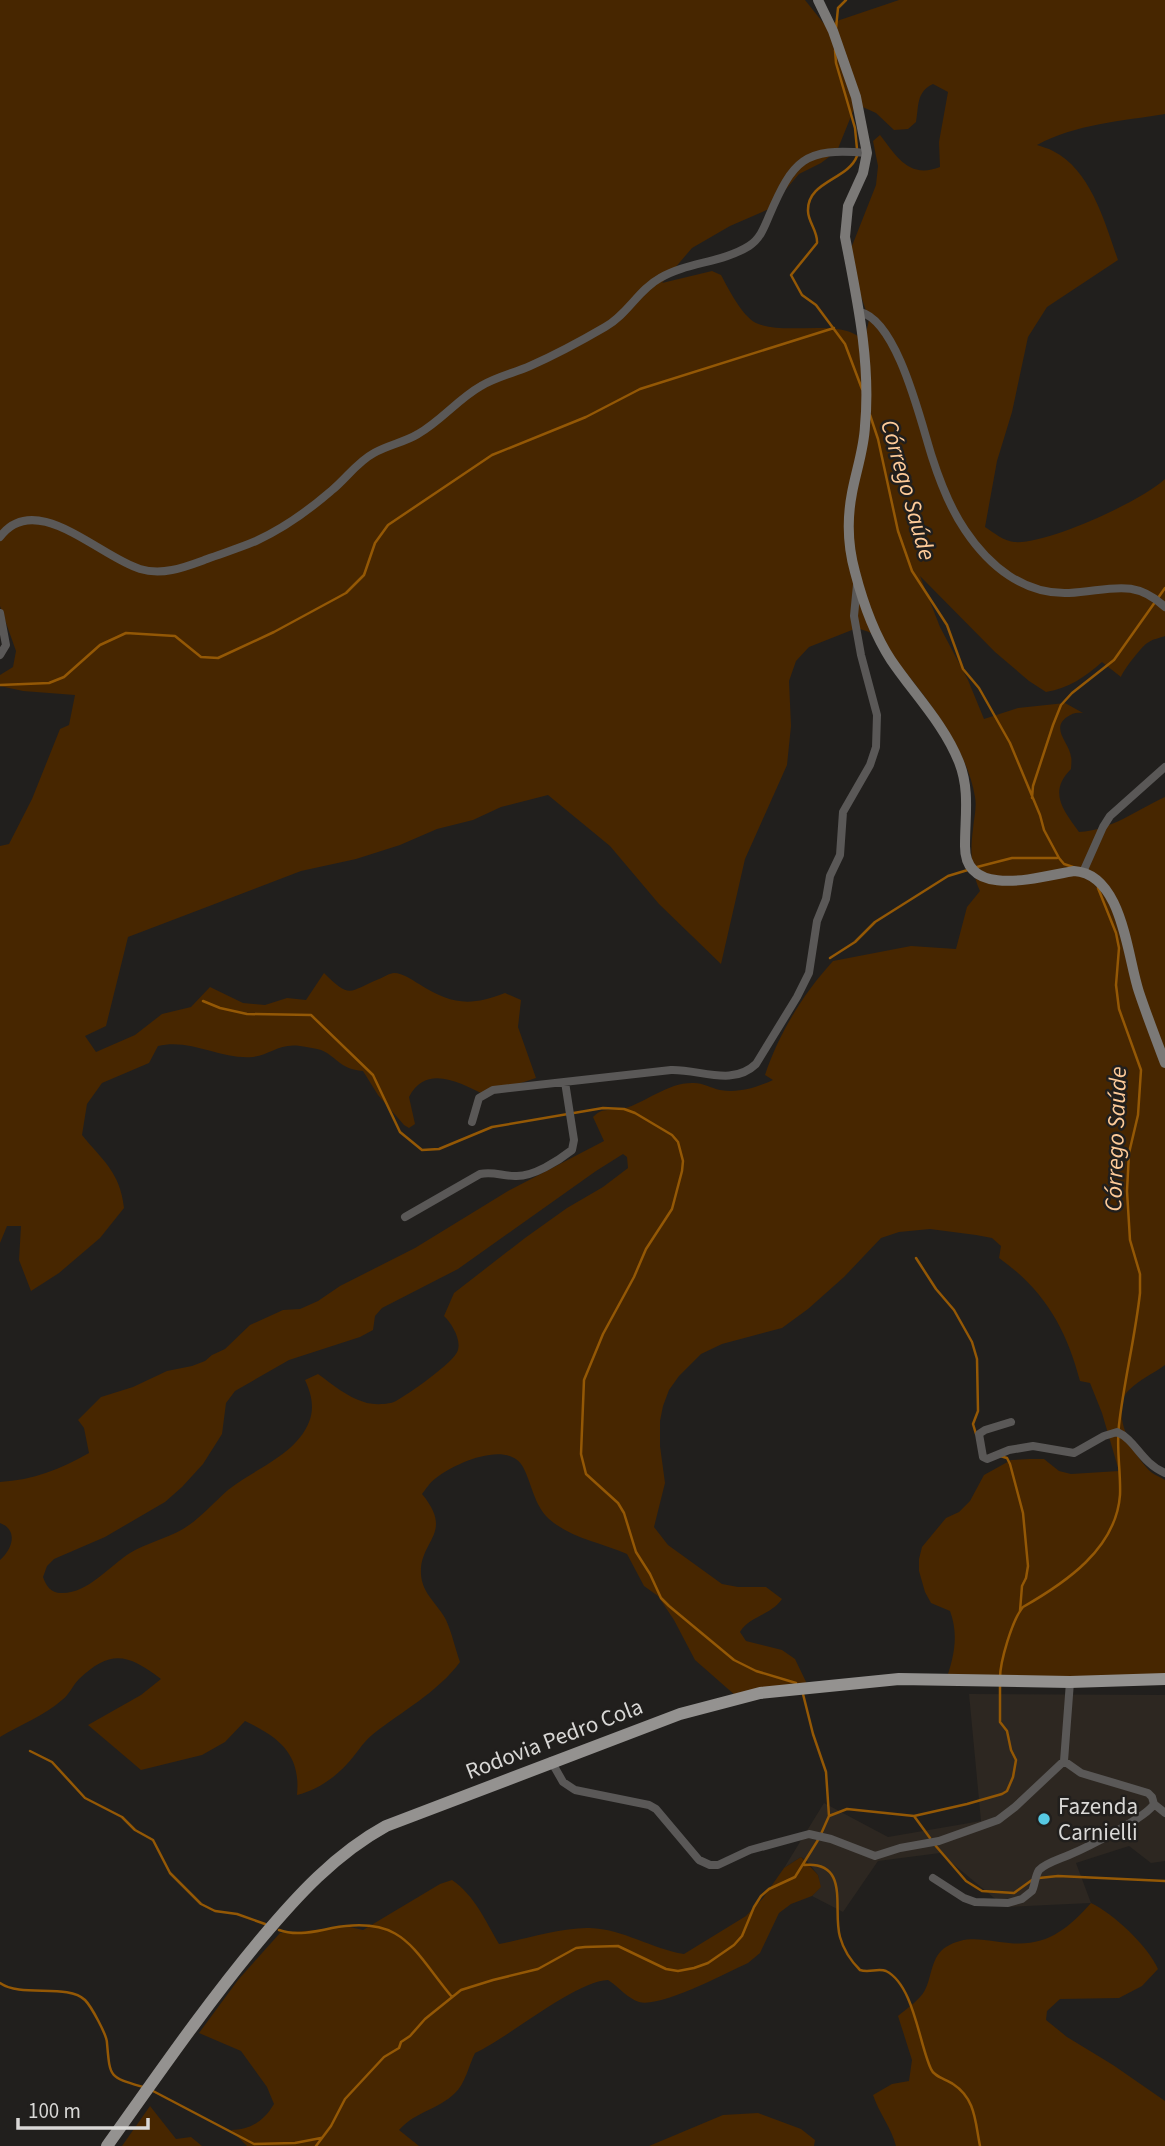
<svg xmlns="http://www.w3.org/2000/svg" width="1165" height="2146" viewBox="0 0 1165 2146" font-family="'Source Sans 3',sans-serif">
  <style>
    .built { fill: #2d2721 }
    .green { fill: #472600; fill-rule: evenodd }
    .lines { fill: none; stroke-linecap: round; stroke-linejoin: round }
    .stream { stroke: #945805; stroke-width: 2.5 }
    .street { stroke: #5a5857; stroke-width: 8 }
    .secondary { stroke: #7b7977; stroke-width: 10 }
    .primary { stroke: #949290; stroke-width: 12 }
    .poi-dot { fill: #57c9e3; stroke: #211f1d; stroke-width: 2.5 }
    .labels { text-anchor: middle; dominant-baseline: central; stroke-width: 5; stroke-linejoin: round; paint-order: stroke }
    .street-label { font-size: 23px; fill: #d9d8d6; stroke: #211f1d }
    .poi-label { font-size: 23px; fill: #d9d8d6; stroke: #211f1d; text-anchor: start }
    .water-label { font-size: 24px; font-style: italic; fill: #fecb99; stroke: #211f1d }
  </style>
  <rect width="100%" height="100%" fill="#211f1d"/>
  <path class="built" d="M969,1694L1165,1695V1861L1151,1863L1129,1846L1076,1863L1091,1903L1005,1907L940,1853L878,1861L843,1912L812,1896L820,1887L818,1875L807,1861L801,1857L784,1868L824,1803L888,1837L981,1821Z"/>
  <path class="green" d="M0,0H805L825,25L899,0H1165V114C1123,121 1075,124 1037,145C1042,147 1048,148 1053,151C1091,170 1105,223 1118,260L1047,307L1028,337L1012,412L997,461L985,527C994,533 1004,541 1014,542C1046,545 1142,501 1165,479V636C1160,638 1153,639 1149,642C1143,644 1122,672 1121,677L1102,662C1085,677 1069,688 1046,692L1029,681L995,652L920,576L940,627L968,680L984,719L1018,708L1065,703L1083,713C1077,712 1072,713 1067,717C1050,729 1070,743 1071,757C1072,758 1071,768 1071,769C1048,792 1063,810 1079,832C1112,830 1136,810 1165,797V1365C1154,1373 1139,1380 1129,1390C1108,1410 1134,1457 1151,1472C1154,1475 1161,1477 1165,1480V1685L946,1680C954,1657 959,1635 950,1611L931,1603L925,1592L919,1571V1559L922,1547L946,1518L959,1512L970,1501L984,1475L1011,1460L1030,1459H1044L1059,1471L1071,1474L1119,1471L1102,1413L1090,1383L1080,1381C1066,1328 1044,1290 999,1258L1001,1246L992,1238L976,1235L930,1229L899,1232L881,1238L844,1277L808,1309L782,1328L722,1344L701,1354L679,1376L669,1390L663,1406L660,1421V1446L665,1483L654,1527L668,1545L722,1584L738,1587H766L782,1599C770,1616 749,1616 740,1632L746,1641L782,1650L795,1659L808,1686L736,1696L695,1660L674,1620L658,1596L644,1586L627,1554C600,1542 572,1539 549,1519C534,1505 532,1484 523,1467C507,1439 454,1464 436,1478C430,1482 426,1489 422,1494C455,1534 419,1540 421,1574C422,1594 438,1604 446,1620C452,1633 455,1648 460,1662C437,1693 402,1711 372,1735C362,1743 356,1755 347,1764C333,1779 317,1790 297,1795C301,1754 279,1737 245,1721L225,1742L202,1755L141,1770L88,1725L141,1695L161,1679C128,1654 111,1649 79,1679C73,1685 69,1695 62,1700C45,1715 20,1725 0,1737V1560C12,1550 19,1530 0,1523V1482C33,1480 61,1469 89,1453L84,1428L78,1420L101,1397L133,1387L167,1371L192,1366L205,1361L212,1355L225,1349L250,1325L283,1310L300,1309L318,1301L340,1286L415,1248L508,1191L604,1141L593,1117C603,1106 611,1112 623,1109C647,1102 668,1082 694,1083C703,1083 711,1088 720,1090C739,1093 755,1088 773,1080L765,1075C779,1033 803,994 833,961L911,946L956,949L967,907L980,891C971,871 970,851 973,829C974,818 977,807 975,797C966,741 913,681 878,639L869,632L857,628L809,647L796,661L789,681L791,726L787,765L745,859L721,964L659,904L610,846L548,795L501,807L473,820L437,829L400,845L356,859L301,871L128,937L106,1026L85,1036L96,1052L135,1035L162,1014L191,1007L210,987L243,1003L265,1005L287,998L306,1000L324,973C351,1000 349,991 379,979C384,977 390,973 394,973C403,973 412,980 419,984C451,1004 469,1007 505,993L521,1000L518,1027L536,1078L485,1095C461,1083 426,1063 409,1097L415,1124L409,1128L404,1125L378,1095L363,1071C339,1069 339,1058 321,1050C315,1048 306,1047 300,1046C279,1043 270,1055 253,1057C221,1060 191,1038 158,1046L149,1063L102,1083L87,1104L82,1135C103,1161 120,1172 124,1208L100,1238L59,1273L31,1291L19,1260L21,1226H7L0,1243V846L9,844L32,799L60,729L69,725L75,695L23,691L0,686V675L13,667L16,651L0,606ZM933,84L948,92L939,142L940,167C909,179 897,157 880,135L873,141L878,166L876,185L850,251L856,281L869,320L864,342C845,316 785,337 756,323C742,316 728,288 721,275L712,271L662,283L692,248L730,226L769,209L799,174L821,163L837,151L856,104L876,113L894,130L908,129L916,122C919,106 916,92 933,84ZM623,1154L627,1157L628,1168L603,1187L567,1208L525,1238L454,1293L444,1316C452,1324 461,1339 458,1350C455,1362 407,1395 396,1401C389,1405 371,1405 364,1402C347,1397 332,1384 318,1374L305,1380C311,1393 315,1407 309,1422C296,1455 254,1469 228,1490C213,1503 201,1518 183,1529C166,1539 146,1543 130,1553C109,1566 88,1594 61,1593C51,1593 46,1586 43,1577L47,1566L54,1559L105,1537L165,1502L182,1487L203,1464L222,1434L226,1403L235,1391L289,1360L360,1337L373,1330L375,1316L382,1308L458,1269L596,1171Z
    M801,1857L818,1875L821,1887L812,1896L791,1904L779,1913L760,1953L748,1963C726,1973 661,2008 639,2002C627,1998 619,1987 608,1980C576,1981 509,2037 475,2053C469,2065 465,2084 455,2093C438,2110 416,2111 399,2130L419,2146H247L231,2130C250,2130 264,2121 274,2104L267,2087L241,2051L199,2033L238,1980L280,1933L350,1927L363,1930L440,1884L452,1880C475,1896 485,1920 499,1944C525,1939 564,1927 590,1928C623,1929 652,1949 684,1954L746,1916L763,1898L784,1868Z
    M1091,1903C1114,1914 1148,1946 1158,1969L1142,1986L1119,1998L1060,1999L1047,2011L1046,2020L1067,2037L1113,2065L1165,2101V2146H896C891,2127 879,2113 873,2095L892,2084L909,2081L912,2060L898,2016C906,2009 920,2000 925,1990C932,1977 931,1956 946,1947C967,1934 986,1941 1009,1943C1046,1947 1068,1929 1091,1903Z
    M150,2106L176,2139L191,2137L202,2146H122Z
    M758,2113L801,2129L815,2140L814,2146H649L723,2115Z"/>
  <g class="lines">
    <path class="stream" d="M836,28L838,8L846,0
      M835,50L836,63L855,128L857,149
      M857,156C848,180 807,181 808,211C808,222 818,231 817,243L791,275L802,295L816,305L845,344L862,389
      M870,415L878,439L898,531L912,571L947,625L963,669L979,688L1010,743L1040,815L1044,830L1059,858L1064,864L1073,867
      M0,685L49,683L64,677L100,645L126,633L175,636L201,657L218,658L274,632L346,593L364,575L375,543L388,525L492,455L586,417L640,389L834,328
      M1032,798L1033,786L1053,725L1061,705L1072,693L1114,660L1165,588
      M977,867L1012,858H1057
      M830,958L855,942L875,922L948,876L971,869
      M203,1001L220,1008L247,1014L311,1015L373,1075L400,1132L422,1150L439,1149L492,1127L603,1108L624,1109L635,1113L672,1135L678,1142L683,1161L682,1171L672,1209L646,1249L634,1277L603,1334L584,1380L581,1454L586,1474L618,1503L624,1513L636,1552L650,1574L661,1598L669,1606L734,1660L756,1671L796,1683
      M916,1258L936,1289L954,1310L972,1342L977,1359L978,1411L973,1424L976,1434
      M1000,1456L1007,1458L1010,1464L1023,1513L1028,1566L1026,1578L1022,1586L1020,1611
      M1000,1678C1000,1662 1012,1620 1023,1607C1065,1583 1116,1549 1120,1495C1121,1472 1116,1448 1119,1425C1124,1381 1135,1338 1140,1293V1274L1130,1240L1127,1191L1129,1153L1138,1115L1141,1070L1119,1009L1116,985L1119,948L1116,933L1098,888
      M803,1694L813,1734L826,1772L829,1816
      M30,1751L52,1762L85,1798L122,1817L135,1830L153,1840L170,1873L201,1904L215,1911L237,1914L265,1924
      M914,1816L930,1838
      M821,1834L829,1816L847,1809L914,1816L967,1804L1002,1794L1007,1791L1013,1777L1016,1760L1011,1750L1007,1731L1000,1722V1684
      M935,1845L966,1881L982,1891L1014,1893L1032,1880
      M804,1865C851,1861 832,1910 840,1937C843,1948 851,1961 860,1970C869,1973 878,1968 886,1971C914,1985 919,2044 931,2069C934,2077 946,2079 953,2084C976,2099 975,2122 980,2146
      M1039,1878L1058,1876L1165,1881
      M279,1930C295,1936 315,1932 332,1928C404,1915 412,1949 452,1997
      M0,1983C21,1998 68,1983 85,2000C91,2006 107,2035 107,2043C110,2078 109,2077 143,2087
      M153,2091L254,2144L295,2143L321,2138
      M316,2146L331,2126L345,2099L384,2057L399,2048L401,2042L410,2036L425,2019L461,1990L493,1980L538,1969L576,1948L585,1947L618,1946L666,1969L678,1971L694,1968L708,1963L734,1945L742,1936L754,1907L761,1896L769,1889L795,1877L818,1840"/>
    <path class="street" d="M860,312C898,321 921,423 932,457C940,482 950,508 965,530C989,566 1024,595 1069,593C1109,591 1133,577 1165,607
      M0,537C35,489 100,557 140,569C163,576 185,567 207,559C223,553 240,548 256,541C282,529 309,510 331,491C346,479 357,462 374,453C388,445 405,442 418,434C441,421 458,399 481,386C496,377 514,373 530,366C555,355 581,341 605,327C628,314 638,290 660,278C687,262 722,263 749,246C760,239 764,228 769,216C793,160 804,147 867,153
      M0,613L6,645L0,655
      M1083,872L1103,827L1110,816L1165,767
      M472,1122L479,1098L493,1090L671,1070C700,1069 732,1087 756,1064L797,997L809,973L817,921L826,899L830,876L840,855L843,812L870,765L876,747L877,715L861,655L854,616L857,585
      M405,1217L480,1174C493,1171 502,1176 515,1176C533,1177 558,1161 572,1150L574,1140L565,1082
      M1011,1422L985,1430L979,1434L983,1457L987,1459L1009,1450L1033,1446L1074,1453L1104,1436L1117,1432C1136,1440 1140,1462 1165,1473
      M551,1761L563,1782L575,1790L649,1805L656,1809L699,1860L710,1865H718L750,1850L809,1834L831,1839L875,1856L900,1848L939,1841L998,1820L1015,1807L1064,1761L1070,1682
      M1064,1761L1081,1773L1148,1793L1152,1797L1154,1804L1165,1813
      M933,1878L964,1898L975,1902L1008,1903L1022,1899L1032,1891C1035,1885 1035,1876 1039,1870C1046,1863 1060,1859 1069,1855C1086,1848 1147,1817 1154,1804"/>
    <path class="secondary" d="M818,0L833,31L856,97L867,153L863,173L848,206L845,237C857,299 871,362 865,426C864,449 856,471 852,493C847,519 848,547 855,572C863,603 874,634 891,660C914,694 944,724 959,762C970,790 965,816 965,845C964,901 1042,876 1074,871C1123,874 1127,957 1139,992C1147,1016 1156,1039 1165,1063"/>
    <path class="primary" d="M107,2146C157,2076 205,2006 260,1940C297,1896 335,1854 386,1826L680,1714L760,1693L899,1679L1070,1682L1165,1679"/>
  </g>
  <circle class="poi-dot" cx="1044" cy="1819" r="7"/>
  <g class="labels">
    <g class="street-label">
      <text transform="translate(554 1739) rotate(-21)">Rodovia Pedro Cola</text>
    </g>
    <g class="poi-label">
      <text x="1058" y="1806">Fazenda<tspan x="1058" dy="26">Carnielli</tspan></text>
    </g>
    <g class="water-label">
      <text transform="translate(908 490) rotate(74)">Córrego Saúde</text>
      <text transform="translate(1116 1139) rotate(-88)">Córrego Saúde</text>
    </g>
  </g>
  <path d="M18 2118v10h130v-10" fill="none" stroke="#d9d8d6" stroke-width="3.5"/>
  <text x="28" y="2118" font-size="21" fill="#d9d8d6" stroke="#211f1d" stroke-width="5" paint-order="stroke">100 m</text>
</svg>
